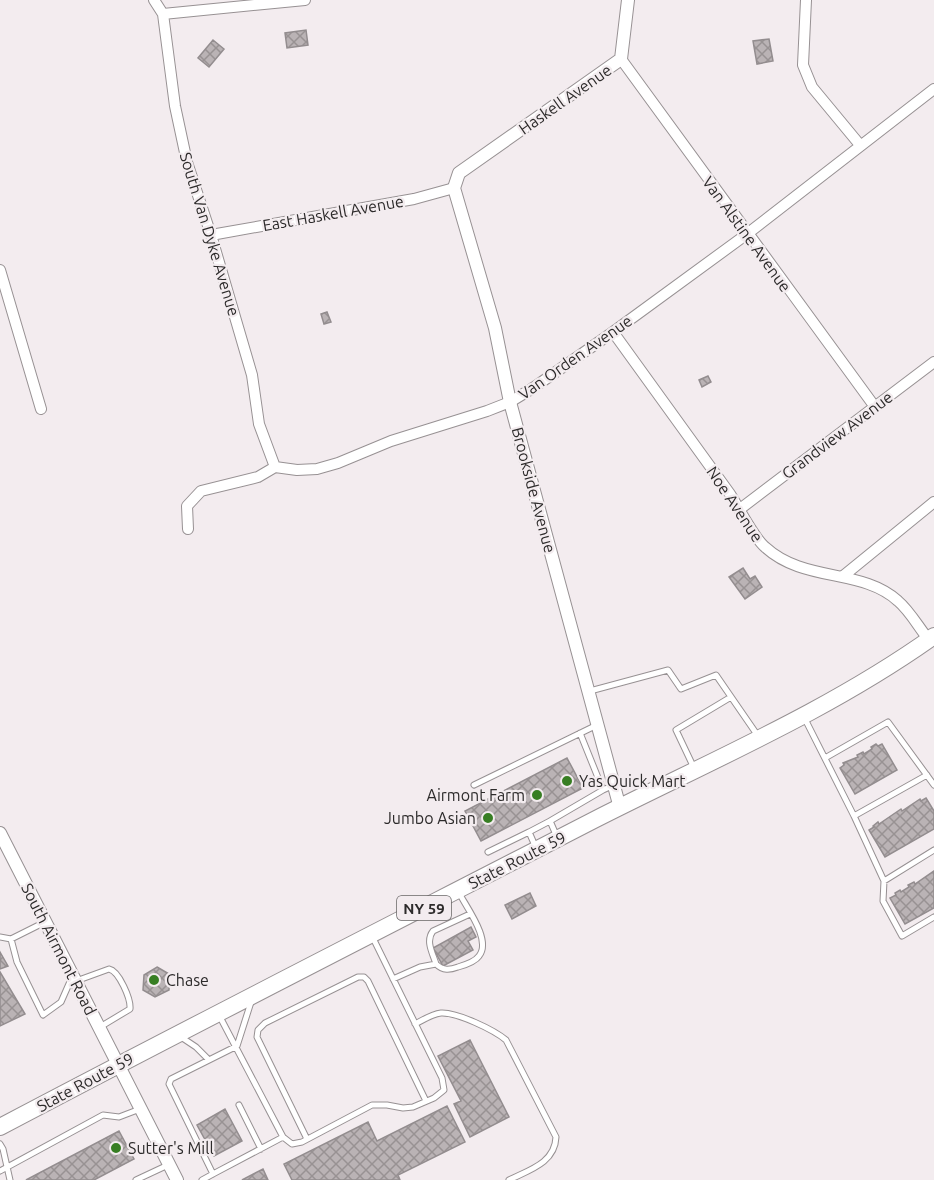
<svg xmlns="http://www.w3.org/2000/svg" width="934" height="1180" viewBox="0 0 934 1180" font-family="Ubuntu,sans-serif">
  <style>
    .building { fill: url(#building-cross-hatch); stroke: #938d8f; stroke-width: 1.5 }
    .lines { fill: none; stroke-linecap: round; stroke-linejoin: round }
    .service-casing { stroke: #979193; stroke-width: 7 }
    .minor-casing { stroke: #979193; stroke-width: 12 }
    .tertiary-casing { stroke: #979193; stroke-width: 14 }
    .primary-casing { stroke: #979193; stroke-width: 18 }
    .service { stroke: #fff; stroke-width: 5 }
    .minor { stroke: #fff; stroke-width: 10 }
    .tertiary { stroke: #fff; stroke-width: 12 }
    .primary { stroke: #fff; stroke-width: 16 }
    .poi-dot { fill: #377e23; stroke: #f3ecef; stroke-width: 2 }
    .labels { text-anchor: middle; dominant-baseline: central; stroke-width: 4.5; stroke-linejoin: round; paint-order: stroke }
    .shield { fill: #f3ecef; stroke: #686566; stroke-width: 1.5 }
    .shield-label { font-size: 15px; font-weight: bold; fill: #2d2b2b }
    .street-label { font-size: 16px; fill: #2d2b2b; stroke: #f3ecef }
    .poi-label { font-size: 16px; fill: #2d2b2b; stroke: #f3ecef; text-anchor: start }
  </style>
  <defs>
    <pattern id="building-cross-hatch" width="8" height="8" patternUnits="userSpaceOnUse" patternTransform="scale(1.5)"><rect width="8" height="8" fill="#bab3b5"/><path d="M0 0l8 8M0 8l8-8" fill="none" stroke="#989293"/></pattern>
  </defs>
  <rect width="100%" height="100%" fill="#f3ecef"/>
  <path class="building" d="M306,30L308,45L287,48L285,33Z
    M769,39L773,61L757,64L753,41Z
    M213,40L224,49L209,67L198,58Z
    M327,312L331,322L324,324L321,314Z
    M708,376L711,382L702,387L699,380Z
    M743,568L750,579L755,576L762,587L745,599L729,577Z
    M876,744L878,746L882,744L897,770L855,794L840,768L844,765L843,763L858,757L857,755L863,752L864,754L872,749L871,747Z
    M567,758L583,788L481,841L465,811Z
    M926,798L934,811V829L885,857L869,830L874,827L873,826L878,822L879,824L901,809L902,811L920,799L921,801Z
    M934,871V908L905,924L890,898L896,895L895,893L900,890L901,892L909,887L908,885L914,882L915,884Z
    M530,893L536,906L512,919L505,905Z
    M471,927L476,937L468,941L473,950L443,966L433,948Z
    M0,952L8,966L0,969Z
    M157,967L169,974V990L155,997L143,990L144,975Z
    M0,972L25,1014L0,1026Z
    M470,1040L509,1117L470,1137L454,1104L461,1101L438,1056Z
    M447,1106L465,1142L398,1175L400,1180H292L284,1164L368,1122L377,1141Z
    M225,1109L242,1141L214,1156L197,1125Z
    M119,1131L134,1159L94,1180H26Z
    M263,1169L268,1180H242Z"/>
  <g class="lines">
    <g class="service-casing">
      <path id="service" d="M590,691L668,670L681,689L716,675L758,736
        M804,717L854,816L884,881L934,850
        M580,733L603,790L614,785
        M825,758L888,722L934,785
        M694,768L676,730L731,697
        M474,785L597,725
        M854,816L927,775
        M557,837L550,821L603,790
        M536,848L529,832L550,821
        M488,852L529,832
        M884,881L883,901L902,936L934,917
        M0,937L11,939L45,922
        M11,939L17,962L43,1015L61,1002L72,977
        M436,964C433,954 425,941 433,931L470,914
        M393,979L420,967L436,964C443,971 450,970 458,967C465,965 475,962 479,956C492,940 466,907 458,891
        M76,981L109,969C119,971 131,999 130,1009L100,1027
        M252,999L237,1046L171,1079L169,1084L213,1174L283,1137
        M219,1015L283,1137L292,1144L302,1142L372,1105H387L403,1108L413,1107L434,1098L444,1090L442,1078L372,936
        M415,1024C423,1020 432,1014 441,1013C457,1012 494,1030 506,1040L556,1137C555,1163 529,1170 509,1180
        M181,1037L196,1047L208,1059
        M239,1105L261,1149
        M307,1139L257,1037L258,1030L265,1023L358,977H364L368,981L426,1101
        M0,1144L3,1149L10,1180
        M0,1171L103,1115L119,1117L140,1109
        M136,1180L168,1165
        M202,1180L213,1174"/>
    </g>
    <g class="minor-casing">
      <path id="minor" d="M154,0L163,14L175,106L187,162L211,235L252,375L259,424L275,467
        M806,0L803,65L812,87L860,145
        M163,14L305,0
        M621,59L875,407
        M211,235L414,199L454,188
        M0,270L41,409
        M613,332C652,386 691,440 730,494C739,508 754,538 765,547C804,583 862,568 898,601C910,611 919,628 929,640
        M740,509L934,362
        M188,529L187,506L201,491L258,477L275,467L297,470L317,469L338,463L391,441L487,411L510,402L533,388L613,332L747,234L934,89
        M842,577L934,502"/>
    </g>
    <g class="tertiary-casing">
      <path id="tertiary" d="M620,808L510,402L495,328L454,188L459,173L621,59L628,0
        M0,833L177,1180"/>
    </g>
    <g class="primary-casing">
      <path id="primary" d="M0,1127C197,1023 396,922 594,820C708,762 829,711 934,636"/>
    </g>
    <use href="#service" class="service"/>
    <use href="#minor" class="minor"/>
    <use href="#tertiary" class="tertiary"/>
    <use href="#primary" class="primary"/>
  </g>
  <g class="poi-dot">
    <circle cx="567" cy="781" r="6"/>
    <circle cx="537" cy="795" r="6"/>
    <circle cx="488" cy="818" r="6"/>
    <circle cx="154" cy="980" r="6"/>
    <circle cx="116" cy="1148" r="6"/>
  </g>
  <g class="labels">
    <rect class="shield" x="397" y="896" width="54" height="24" rx="4.5"/>
    <g class="shield-label">
      <text x="424" y="908">NY 59</text>
    </g>
    <g class="street-label">
      <text transform="translate(565 99) rotate(-35)">Haskell Avenue</text>
      <text transform="translate(333 213) rotate(-10)">East Haskell Avenue</text>
      <text transform="translate(210 234) rotate(73)">South Van Dyke Avenue</text>
      <text transform="translate(747 234) rotate(54)">Van Alstine Avenue</text>
      <text transform="translate(575 357) rotate(-35)">Van Orden Avenue</text>
      <text transform="translate(837 435) rotate(-37)">Grandview Avenue</text>
      <text transform="translate(534 490) rotate(75)">Brookside Avenue</text>
      <text transform="translate(735 504) rotate(56)">Noe Avenue</text>
      <text transform="translate(517 860) rotate(-27)">State Route 59</text>
      <text transform="translate(59 949) rotate(63)">South Airmont Road</text>
      <text transform="translate(85 1082) rotate(-28)">State Route 59</text>
    </g>
    <g class="poi-label">
      <text x="579" y="781">Yas Quick Mart</text>
      <text x="525" y="795" text-anchor="end">Airmont Farm</text>
      <text x="476" y="818" text-anchor="end">Jumbo Asian</text>
      <text x="166" y="980">Chase</text>
      <text x="128" y="1148">Sutter's Mill</text>
    </g>
  </g>
</svg>
